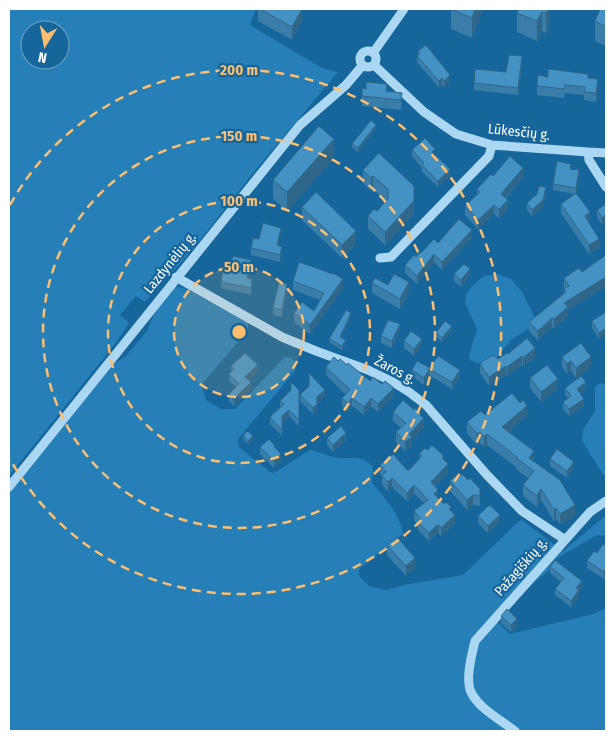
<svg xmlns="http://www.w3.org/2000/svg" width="615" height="740" viewBox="0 0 615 740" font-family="'Fira Sans Condensed',sans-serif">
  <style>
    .green { fill: #267fb7; fill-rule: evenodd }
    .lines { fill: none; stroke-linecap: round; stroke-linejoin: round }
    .minor { stroke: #acd7f2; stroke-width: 9 }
    .wall { fill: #3a7da8 }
    .shaded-wall { fill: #306688 }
    .building { fill: #4491c3; stroke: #306688 }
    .ring { fill: none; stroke: #ffbe6d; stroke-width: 2.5; stroke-dasharray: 9 6 }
    .labels { text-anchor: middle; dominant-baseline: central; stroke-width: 4.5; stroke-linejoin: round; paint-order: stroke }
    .street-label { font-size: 14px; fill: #fff; stroke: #16659b }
    .centre { fill: #ffbe6d; stroke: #16659b; stroke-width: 2.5 }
    .ring-label { font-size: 15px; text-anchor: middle; font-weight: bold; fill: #ffbe6d; stroke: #16659b; stroke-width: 4.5; stroke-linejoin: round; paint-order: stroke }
  </style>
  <rect width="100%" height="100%" fill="#16659b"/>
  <path class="green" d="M9,9H256L250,25L322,68L338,72L254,172L189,254L145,302L136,296L120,315L129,323L115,344L9,476ZM30,30H60V60H30Z
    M497,274L511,279L522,292L535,318L533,326L511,340L493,362L478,363L470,360L469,355L477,329L465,303L466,294L473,285L484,276Z
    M175,287L184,288L248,322V330L202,384L206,400L221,409H235L285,357L291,358L296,363L295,371L238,439L239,447L270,472L274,473L310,450C318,451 325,455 333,457C349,461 359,452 373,467L372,483C385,498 400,514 403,534L359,569V576L369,586L387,590L404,585L463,575L519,521L522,520L563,551L606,515V536L597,535L554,560L548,571L529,587L496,621L510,634L593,614L606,608V731H9V493L111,366L126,356L147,331L156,310Z
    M601,383L606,385V479L582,441L583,430L595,411V387Z"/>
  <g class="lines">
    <path class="minor" d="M360 59a8 8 0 1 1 16 0a8 8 0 1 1-16 0Z
      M373,53L404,9
      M374,65L424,112L456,134L492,145L588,152L589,160L606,187
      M588,152L606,153
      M380,258L391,257L489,156L492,145
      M176,277L282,337L316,351L368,370L393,382L409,392L426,405L487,475L522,511L564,539
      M9,487L300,125L346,85L362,66
      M515,731C501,720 479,709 471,692C465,679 472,654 475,641L590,512L606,501"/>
  </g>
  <path class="wall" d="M258,9H302V21L292,40L258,21Z
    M451,9H483L472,38L451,29Z
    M519,9L550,12V23L546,33L542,31L537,41L517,32V13Z
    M606,9V46L595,41V21Z
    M418,51L450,82L444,87L442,85L439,88L417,62Z
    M522,63L518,95L474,90V83L506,72Z
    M548,77L588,78L598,88L596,102L584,100V95L565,93L564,98L537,95V86Z
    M387,91L402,93L401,110L362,106V96Z
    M376,128L358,152L352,147V144Z
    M412,150L435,155L450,175L438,187L422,172V168L412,156Z
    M379,153L414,214L385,245L368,229V216L377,211L386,201L373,189L371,191L363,183V170Z
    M334,158L287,211L273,199V180Z
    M571,169L579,177L576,194L590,221L589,222L599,248L589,254L561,213V204L575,194L553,190V184Z
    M493,176L523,177L506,198L508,209L499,218L494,214L478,229L465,215V206L477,195V189Z
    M537,194H546L543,207L532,216L527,210V203Z
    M606,204V222L602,225L597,217V210Z
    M302,207L356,244L342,258L302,220Z
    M281,234L278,246L282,253L280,262L251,255V248L259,239Z
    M472,238L442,270L434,262L417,284L405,273V265L416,257L438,243Z
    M606,255V286L568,310V316L554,328L552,327L538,340L529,331V322L564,293V278L582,272Z
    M251,267L249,278L252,286L251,295L221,288V282L229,272Z
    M454,274L470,276L461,287L454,281Z
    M293,281L343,288L310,334L294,322V313L314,311L320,300L293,290Z
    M372,283L388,285L409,292L400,309L372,293Z
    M287,291L282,317L273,315V308Z
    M606,312L599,339L592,328V321Z
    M351,316L341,338L346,344L342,350L329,342V339Z
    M400,330L392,348L381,343V336Z
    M452,330L442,342L436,337V333Z
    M404,341L422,346L414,356L404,348Z
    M508,354L535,357L523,367L522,365L507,376L506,375L489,386L480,373V364L498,359Z
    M562,357L591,367L576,378L571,371L567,374L562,367Z
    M338,361L394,396L378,412L371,406L364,415L352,406L348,411L342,406V398L346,395L326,375V367Z
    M231,366L258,371L249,380L251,389L234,406L229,401V394L236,387L229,381V374L231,371Z
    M430,368L460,377L452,389L429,375L424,385L412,376V370Z
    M530,378L558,388L541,402L530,388Z
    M565,388L586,389L580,394L584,406L569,416L563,409V402L568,398L565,395Z
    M299,390V426L289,416L282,423V436L270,424V417L280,407V401Z
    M300,395L325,396L317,404V411L313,414L300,401Z
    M393,412L421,416L424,427L412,440V447L405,451L396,442V432L401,428L393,421Z
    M485,415L527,416L509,432L534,461L575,516L560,524L556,519L554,521L541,500L537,507L523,496V485L528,478L516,469V467L487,445L484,447L480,443L477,445L467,433V422Z
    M243,435L253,439L248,444L243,439Z
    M327,438L346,440L333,452L327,445Z
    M260,447L281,461L274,468L260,454Z
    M428,450L444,460L448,472L435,486L438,498L451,511L455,523L441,536L439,534H436L429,541L418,530V525L414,520V511L424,503L414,494L407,501L392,487L388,491L382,485V476L380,474V465L409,470L419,459V454Z
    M550,459L574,468L567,478L550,466Z
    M457,478L468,480L480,489V506L473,505L467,510L450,491V481Z
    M478,516L500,521L488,533L478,523Z
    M387,545L415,568L406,576L387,555Z
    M606,546V575L604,579L587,568V561Z
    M550,567L582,587L579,590V596L571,607L555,595V589L561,582L550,573Z
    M501,616L517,626L511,632L501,623Z"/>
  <path class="shaded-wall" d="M302,9V21L292,40V27Z
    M475,9H483L472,38V18Z
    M546,9H551L550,12V23L546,33Z
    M542,12V31L537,41V21Z
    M522,56V63L518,95V88Z
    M450,75V82L444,87V81Z
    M442,78V85L439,88V81Z
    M598,79V88L596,102V93Z
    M376,125V128L358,152V148Z
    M334,139V158L287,211V192Z
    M523,168V177L501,203V194Z
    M450,169V175L438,187V181Z
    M579,170V177L576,194V188Z
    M373,176V189L371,191V178Z
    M546,187V194L543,207L532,216V210Z
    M508,200V209L499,218V209Z
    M414,201V214L385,245V232Z
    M494,205V214L478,229V220Z
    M590,212V221L585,225V216Z
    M606,215V222L602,225V218Z
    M281,228V234L277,252V245Z
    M472,230V238L442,270V262Z
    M356,231V244L342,258V245Z
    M599,239V248L589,254V245Z
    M282,247V253L280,262V255Z
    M434,254V262L417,284V276Z
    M251,260V267L247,284V278Z
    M470,269V276L461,287V280Z
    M606,277V286L568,310V316L554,328V319L564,303Z
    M252,279V286L251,295V288Z
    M343,279V288L310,334V325Z
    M409,282V292L400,309V299Z
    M287,284V291L282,317V310Z
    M351,313V316L340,340V337Z
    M552,318V327L538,340V331Z
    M400,324V330L392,348V341Z
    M452,326V330L442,342V338Z
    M606,328V335L599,339V333Z
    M422,339V346L414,356V349Z
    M346,340V344L342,350V346Z
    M535,348V357L523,367V358Z
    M522,356V365L507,376V367Z
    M591,357V367L576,378V368Z
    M571,361V371L567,374V364Z
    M258,365V371L245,384V377Z
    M506,366V375L489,386V377Z
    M430,368L429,375L424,385V378Z
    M460,370V377L452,389V382Z
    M558,379V388L541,402V392Z
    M251,382V389L234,406V399Z
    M586,382V389L577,396V389Z
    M394,388V396L378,412V404Z
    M325,390V396L317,404V411L313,414V408L317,397Z
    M352,398V406L348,411V403Z
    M371,398V406L364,415V407Z
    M584,399V406L569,416V409Z
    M527,406V416L502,438V427Z
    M289,410V416L282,423V416Z
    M421,413V420L424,418V427L412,440V447L405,451V442Z
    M480,432V443L477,445V434Z
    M346,433V440L333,452V445Z
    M487,434V445L484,447V437Z
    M253,436V439L248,444V441Z
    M534,451V462L529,458Z
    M281,454V461L274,468V461Z
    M574,462V468L567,478V471Z
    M448,464V472L431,490V482Z
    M392,478V487L388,491V482Z
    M414,485V494L407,501V493Z
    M541,489V500L537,507V496Z
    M438,490V498L434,494Z
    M473,495V505L467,510V500Z
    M575,505V516L560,524V514Z
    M556,508V519L554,521V510Z
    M455,515V523L441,536V528Z
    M500,515V521L488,533V526Z
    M439,525V534H436L429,541V533L436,526Z
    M415,558V568L406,576V566Z
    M606,568V575L604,579V572Z
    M582,581V587L579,590V596L571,607V601L576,588Z
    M517,619V626L511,632V625Z"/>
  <path class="building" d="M260,9H302L292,27Z
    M451,9H475L472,18Z
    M519,9H548L546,13L542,12L537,21L517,13Z
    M600,9H606V27L595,21Z
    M426,45L450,75L444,81L442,78L439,81L417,56L420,53L418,51Z
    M509,55L522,56L518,88L474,83L475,69L506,72Z
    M548,69L588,74V78L598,79L596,93L584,92L585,87L565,85L564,89L537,86L538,75L548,77Z
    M366,82L387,84L386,91L402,93L401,100L362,96V88L366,89Z
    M371,120L376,125L358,148L352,144Z
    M319,126L334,139L287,192L273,180Z
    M425,138L435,149L432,152L450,169L438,181L422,165L424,163L412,150Z
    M379,153L414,186V201L385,232L368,216L374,209L377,211L388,199V189L373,176L371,178L363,170Z
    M510,156L523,168L501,194L508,200L499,209L494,205L478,220L465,206L480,192L477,189L491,174L493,176Z
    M557,161L571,164L570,169L579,170L576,188L553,184Z
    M539,186L546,187L543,200L532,210L527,203L537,194Z
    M316,192L356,231L342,245L302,207Z
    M576,193L590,212L585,216L599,239L589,245L561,204Z
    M606,204V215L602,218L597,210Z
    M459,219L472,230L442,262L434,254L417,276L405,265L414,255L416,257L420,252L421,253L434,239L438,243Z
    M263,223L281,228L277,245L282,247L280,255L251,248L253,238L259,239Z
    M606,255V277L564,303L568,307L554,319L552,318L538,331L529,322L566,292L564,289L569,286L564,278L579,268L582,272Z
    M233,256L251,260L247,278L252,279L251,288L221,282L223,271L229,272Z
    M299,262L333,274V273L343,279L310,325L294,313L302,302L314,311L324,293L293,281Z
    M464,264L470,269L461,280L454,274Z
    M394,274L409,282L400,299L372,283L375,278L388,285Z
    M279,282L287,284L282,310L273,308Z
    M346,310L351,313L340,337L346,340L342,346L329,339Z
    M606,312V328L599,333L592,321Z
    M388,320L400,324L392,341L381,336Z
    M445,321L452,326L442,338L436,333Z
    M411,331L422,339L414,349L404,341Z
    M527,338L535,348L523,358L522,356L507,367L506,366L489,377L480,364L483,361L493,355L498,359L507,353L508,354Z
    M581,343L591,357L576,368L571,361L567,364L562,357Z
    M245,353L258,365L245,377L251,382L234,399L229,394L239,384L229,374L234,369L231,366Z
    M438,356L460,370L452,382L429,369Z
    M334,357L338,361L340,359L347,365L348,363L370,381L373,377L382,384L385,381L394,388L378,404L371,398L364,407L352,398L348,403L342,398L350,390L326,367Z
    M417,361L430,368L424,378L412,370Z
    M547,365L558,379L541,392L530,378Z
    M309,373L325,390L317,397V404L313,408L300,395L309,386Z
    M581,376L586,382L577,389L584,399L569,409L563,402L571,396L565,388Z
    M291,382L299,390V420L289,410L282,416V430L270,417L284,404L280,401L291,390Z
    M512,393L520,403L523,400L527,406L502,427L534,451L529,458L560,480L575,505L560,514L556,508L554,510L541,489L537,496L523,485L534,471L516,458L517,457L487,434L484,437L480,432L477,434L467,422L481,411L485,415Z
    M403,400L414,410L415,408L421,413L420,415L424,418L409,434L412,437L405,442L396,432L406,423L393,412Z
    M341,426L346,433L333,445L327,438Z
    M248,431L253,436L248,441L243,435Z
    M269,439L275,446L274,447L281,454L274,461L260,447Z
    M432,445L444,456L442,458L448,464L431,482L438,490L434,494L444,504L446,502L451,507L449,509L455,515L441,528L439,525L436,526L429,533L418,522L421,519L414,511L428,500L414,485L407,493L392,478L388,482L382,476L386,472L380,465L393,454L407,470H409L422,456L419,454L425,448L428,450Z
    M557,449L574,462L567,471L550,459Z
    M462,474L468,480L470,478L480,489V496L473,495L467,500L450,481L455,476L457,478Z
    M488,506H491L500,515L488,526L478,516Z
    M397,537L415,558L406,566L387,545Z
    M603,544L606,546V568L604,572L587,561L594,551L597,553Z
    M555,560L582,581L576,588L579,590L571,601L555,589L564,578L550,567Z
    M507,609L517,619L511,625L501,616Z"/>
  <circle cx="239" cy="332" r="65" fill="#ffbe6d" fill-opacity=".12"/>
  <g class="ring">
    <circle cx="239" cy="332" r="65"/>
    <circle cx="239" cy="332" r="131"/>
    <circle cx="239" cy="332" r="196"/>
    <path d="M10 205A262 262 0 1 1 10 459"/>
  </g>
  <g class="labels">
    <g class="street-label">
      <text transform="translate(519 132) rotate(6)">Lūkesčių g.</text>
      <text transform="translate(170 263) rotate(-51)">Lazdynėlių g.</text>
      <text transform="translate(395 370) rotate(28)">Žaros g.</text>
      <text transform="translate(521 567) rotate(-49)">Pažagiškių g.</text>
    </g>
  </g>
  <circle cx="239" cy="332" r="8" class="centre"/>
  <g class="ring-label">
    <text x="239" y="75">200 m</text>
    <text x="239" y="141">150 m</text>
    <text x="239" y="206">100 m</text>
    <text x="239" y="272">50 m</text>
  </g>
  <rect width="615" height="740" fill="none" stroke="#ffffff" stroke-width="20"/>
  <g transform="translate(45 45) rotate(191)"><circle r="24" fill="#16659b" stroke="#73a3c3"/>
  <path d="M0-4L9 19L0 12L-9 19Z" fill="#ffbe6d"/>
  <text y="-8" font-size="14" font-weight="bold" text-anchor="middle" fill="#ffffff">N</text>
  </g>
</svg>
